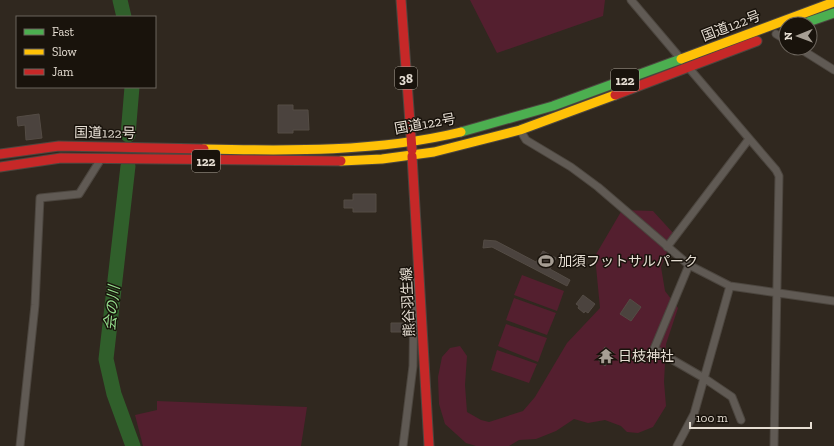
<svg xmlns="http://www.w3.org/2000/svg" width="834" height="446" viewBox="0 0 834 446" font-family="'Zilla Slab','Noto Sans JP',serif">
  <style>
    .green { fill: #541f2f }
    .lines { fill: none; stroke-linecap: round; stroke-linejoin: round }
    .river { stroke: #305f2b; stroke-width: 15 }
    .building { fill: #4b433e; stroke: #544c45 }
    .street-casing { stroke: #4c463f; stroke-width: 9 }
    .fast-casing { stroke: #4c463f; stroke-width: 11 }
    .slow-casing { stroke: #4c463f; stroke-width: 11 }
    .jam-casing { stroke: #4c463f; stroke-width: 11 }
    .street { stroke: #605a54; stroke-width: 7 }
    .fast { stroke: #4caf50; stroke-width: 9 }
    .slow { stroke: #ffc107; stroke-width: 9 }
    .jam { stroke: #c62828; stroke-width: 9 }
    .labels { text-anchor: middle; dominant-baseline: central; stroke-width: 3; stroke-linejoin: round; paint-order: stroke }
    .shield { fill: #19130c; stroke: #a8a197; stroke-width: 1 }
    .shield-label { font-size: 13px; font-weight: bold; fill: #e6ded3 }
    .street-label { font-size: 14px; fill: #e6ded3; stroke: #19130c }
    .poi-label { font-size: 14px; fill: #e6ded3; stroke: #19130c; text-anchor: start }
    .water-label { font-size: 15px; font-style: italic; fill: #94de8d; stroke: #19130c }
  </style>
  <rect width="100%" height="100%" fill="#30281f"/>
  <path class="green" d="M470,0H605L603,16L497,53Z
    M622,210L653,211L674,234L661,267L665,291L678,308L666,344L664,382L666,406L653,427L638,433L627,432L621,426L605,420L588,423L574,419L556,431L536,439L519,440L509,446H476L466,443L445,424L439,404L438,377L442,357L450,348L460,346L467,356L465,385L467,412L481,420L489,422L523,411L535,397L567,343L600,308L595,256Z
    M522,275L564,291L557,311L514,295Z
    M514,298L556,313L547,335L506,320Z
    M506,324L547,338L538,362L498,346Z
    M497,350L537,364L529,383L491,370Z
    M157,401L307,407L301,446H143L135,415L157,410Z"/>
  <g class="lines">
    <path class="river" d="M120,0L124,17
      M128,135L132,87
      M128,166L106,359L114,394L133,446"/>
  </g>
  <path class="building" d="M278,105H293V110H308L309,130H293V133H278Z
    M39,114L42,138L26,140L25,125L18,126L17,117Z
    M81,126H100L101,136H82Z
    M353,194H376V212H353V208H344V200H353Z
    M484,240L496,241L536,262L543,251L556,258L550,269L570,280L567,286L492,247L483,248Z
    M583,295L595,304L588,313L585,311L584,313L578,308L579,306L576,304Z
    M630,299L641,307L631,321L620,314Z
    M391,323H408V332H391Z
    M605,347L614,353L605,366L597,359Z"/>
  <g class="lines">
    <g class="street-casing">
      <path id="street" d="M631,0L681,59
        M776,34L786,40
        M799,48L834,70
        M688,67L776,170L779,176L774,446
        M520,130L526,140L571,167L598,187L689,265L730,286L834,301
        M667,247L749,139
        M689,265L654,349L704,378L732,397L741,420
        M20,446L35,305L40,198L79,194L101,159
        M403,446L413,366L414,292L416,281
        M677,446L694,414L730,286"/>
    </g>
    <g class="fast-casing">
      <path id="fast" d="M808,22L834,13
        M461,132L553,106L681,59"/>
    </g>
    <g class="slow-casing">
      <path id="slow" d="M681,59L834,2
        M204,149C289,151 378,152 461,132
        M341,161L382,159L434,152L520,130L615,95"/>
    </g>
    <g class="jam-casing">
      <path id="jam" d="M401,0L412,150
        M615,95L757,41
        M0,154L59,146L204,149
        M412,156L429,446
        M0,167L61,158L341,161"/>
    </g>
    <use href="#street" class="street"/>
    <use href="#fast" class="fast"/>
    <use href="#slow" class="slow"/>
    <use href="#jam" class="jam"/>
  </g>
  <defs>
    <g id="stadium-bare" transform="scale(1.2)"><path d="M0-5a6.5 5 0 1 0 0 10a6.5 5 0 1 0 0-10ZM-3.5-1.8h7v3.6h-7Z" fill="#a69e94" stroke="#19130c" stroke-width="2.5" paint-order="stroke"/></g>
    <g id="temple-bare" transform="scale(1.2)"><path d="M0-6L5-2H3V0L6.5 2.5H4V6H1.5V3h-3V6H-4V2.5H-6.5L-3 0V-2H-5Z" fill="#a69e94" stroke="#19130c" stroke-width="2.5" paint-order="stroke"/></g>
  </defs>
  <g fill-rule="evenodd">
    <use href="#stadium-bare" x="546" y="261"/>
    <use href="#temple-bare" x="606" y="356"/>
  </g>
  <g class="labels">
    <g class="shield">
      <rect x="395" y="67" width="22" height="22" rx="3"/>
      <rect x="611" y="69" width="28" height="22" rx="3"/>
      <rect x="192" y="150" width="28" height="22" rx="3"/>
    </g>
    <g class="shield-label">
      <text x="406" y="78">38</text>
      <text x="625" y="80">122</text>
      <text x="206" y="161">122</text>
    </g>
    <g class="street-label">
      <text transform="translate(731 26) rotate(-21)">国道122号</text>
      <text transform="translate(425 124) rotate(-10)">国道122号</text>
      <text transform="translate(105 133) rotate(1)">国道122号</text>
      <text transform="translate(408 302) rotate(-93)">熊谷羽生線</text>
    </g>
    <g class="poi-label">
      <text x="558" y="261">加須フットサルパーク</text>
      <text x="618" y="356">日枝神社</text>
    </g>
    <g class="water-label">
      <text transform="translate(112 308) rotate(-84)">会の川</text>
    </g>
  </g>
  <rect x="16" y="16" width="140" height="72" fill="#19130c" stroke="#6b645c"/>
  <rect x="24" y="29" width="20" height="6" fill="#4caf50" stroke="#6b645c"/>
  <text x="52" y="36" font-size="12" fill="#e6ded3">Fast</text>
  <rect x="24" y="49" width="20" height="6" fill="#ffc107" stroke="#6b645c"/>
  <text x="52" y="56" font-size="12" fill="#e6ded3">Slow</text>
  <rect x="24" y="69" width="20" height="6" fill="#c62828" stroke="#6b645c"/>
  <text x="52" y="76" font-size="12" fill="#e6ded3">Jam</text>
  <g transform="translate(798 36) rotate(269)"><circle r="19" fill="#19130c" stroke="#6b645c"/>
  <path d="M0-3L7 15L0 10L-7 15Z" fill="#a69e94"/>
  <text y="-6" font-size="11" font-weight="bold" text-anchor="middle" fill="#e6ded3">N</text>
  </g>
  <path d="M690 422v6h121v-6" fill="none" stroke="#e6ded3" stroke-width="2"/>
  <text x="696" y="422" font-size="12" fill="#e6ded3" stroke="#19130c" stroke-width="3" paint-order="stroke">100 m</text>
</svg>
